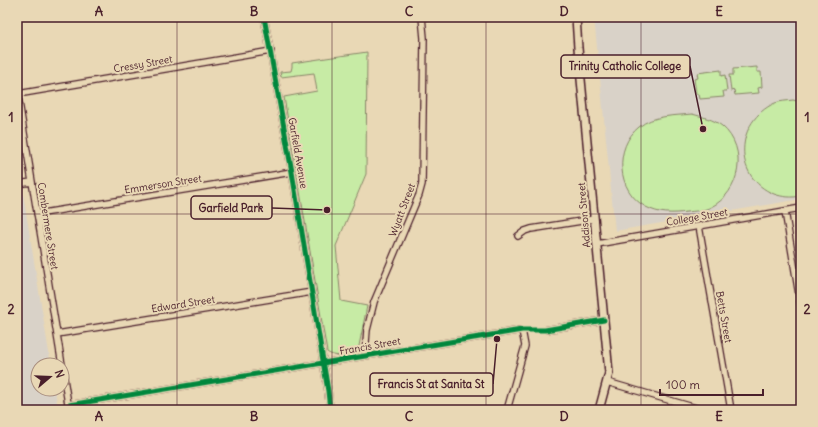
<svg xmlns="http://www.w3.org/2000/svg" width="818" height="427" viewBox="0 0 818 427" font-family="Delius,sans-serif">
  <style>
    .built { fill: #d9d2c8 }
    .green { fill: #c7eba5; stroke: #888568 }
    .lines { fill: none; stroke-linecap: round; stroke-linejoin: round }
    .minor-casing { stroke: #4a1f2b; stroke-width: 8 }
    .tertiary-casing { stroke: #4a1f2b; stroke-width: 10 }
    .minor { stroke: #e9d8b5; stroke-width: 5.5 }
    .tertiary { stroke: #e9d8b5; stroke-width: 7 }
    .cycleway-casing { stroke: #e9d8b5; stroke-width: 8 }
    .cycleway { stroke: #00873e; stroke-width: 5 }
    .grid { fill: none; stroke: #4a1f2b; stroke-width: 1; stroke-opacity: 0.55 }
    .labels { text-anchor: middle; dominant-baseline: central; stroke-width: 4; stroke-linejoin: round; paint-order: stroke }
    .street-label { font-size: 10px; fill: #4a1f2b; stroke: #e9d8b5 }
    .leader { fill: none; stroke: #4a1f2b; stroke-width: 1.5 }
    .callout-dot { fill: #4a1f2b; stroke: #e9d8b5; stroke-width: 1.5 }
    .callout { fill: #e9d8b5; stroke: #4a1f2b; stroke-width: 1.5 }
    .callout-label { font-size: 11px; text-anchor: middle; font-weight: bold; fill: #4a1f2b }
    .neatline { fill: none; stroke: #4a1f2b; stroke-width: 1.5 }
    .grid-label { font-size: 13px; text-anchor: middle; font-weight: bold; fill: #4a1f2b }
  </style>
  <rect width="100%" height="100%" fill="#e9d8b5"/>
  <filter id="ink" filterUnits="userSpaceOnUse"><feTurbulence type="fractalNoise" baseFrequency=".025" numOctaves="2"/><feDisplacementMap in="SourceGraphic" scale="8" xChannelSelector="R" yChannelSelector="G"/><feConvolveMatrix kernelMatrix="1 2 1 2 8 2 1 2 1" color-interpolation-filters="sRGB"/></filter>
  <g filter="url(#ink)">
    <path class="built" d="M594,17H801V199L615,231Z
      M23,194L51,365H38V389H55L58,410H17V195Z"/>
    <path class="green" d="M367,52L366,174L336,246L341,301L367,306L359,346C353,355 336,359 327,352L326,346L284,97L317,91L314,73L281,77L280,72L291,71L292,67V63Z
      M757,67V72H761L762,87L758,88L759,93L735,95L734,90L731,91L729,75H733V69Z
      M721,70V76L725,75L727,91H723L724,97L700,99L699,94H696L694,79L698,78L697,73Z
      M793,100L801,102V196C792,198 782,197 774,194C732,177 735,121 775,103C780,101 787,101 793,100Z
      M692,114C703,117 713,119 722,126C749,149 740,193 711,207C704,211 694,211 687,212C672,214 659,214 646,207C616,191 614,147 639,127C653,115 674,116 692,114Z"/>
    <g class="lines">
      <g class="minor-casing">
        <path id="minor" d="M264,17L292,172L328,391L330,410
          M17,90L62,365
          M18,94L271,51
          M17,184L32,182
          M785,211L801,307
          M37,214L292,172
          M699,226L731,410
          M518,236L525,231L531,229L594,219
          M597,244L801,208
          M57,334L312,292
          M365,355L367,330L374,302L419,195L422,184L424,38L422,17
          M62,366L69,410
          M607,382L703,410
          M69,405L522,330H545L604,320
          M507,410L525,346L522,330"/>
      </g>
      <g class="tertiary-casing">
        <path id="tertiary" d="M576,17L578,48L609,373L599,410"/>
      </g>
      <use href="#minor" class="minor"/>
      <use href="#tertiary" class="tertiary"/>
      <g class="cycleway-casing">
        <path id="cycleway" d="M264,17L292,172L328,391L330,410
          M69,405L522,330H545L604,320"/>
      </g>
      <use href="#cycleway" class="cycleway"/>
    </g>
  </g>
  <path class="grid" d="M177,17V410M332,17V410M486,17V410M641,17V410M17,214H801"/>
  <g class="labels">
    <g class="street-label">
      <text transform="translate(143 64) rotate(-10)">Cressy Street</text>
      <text transform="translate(298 153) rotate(80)">Garfield Avenue</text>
      <text transform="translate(163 184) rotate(-9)">Emmerson Street</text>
      <text transform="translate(402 210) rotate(-69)">Wyatt Street</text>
      <text transform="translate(584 215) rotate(-95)">Addison Street</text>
      <text transform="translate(697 217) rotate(-10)">College Street</text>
      <text transform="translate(48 226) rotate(81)">Combermere Street</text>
      <text transform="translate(183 304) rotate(-9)">Edward Street</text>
      <text transform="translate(724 317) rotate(80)">Betts Street</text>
      <text transform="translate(370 346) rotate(-10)">Francis Street</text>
    </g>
  </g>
  <path class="leader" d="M703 129L690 66M327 210L272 208M497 339L493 384"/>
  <g class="callout-dot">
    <circle cx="703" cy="129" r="4"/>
    <circle cx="327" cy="210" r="4"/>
    <circle cx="497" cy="339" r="4"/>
  </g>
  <g class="callout">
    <rect x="561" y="55" width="129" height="23" rx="4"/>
    <rect x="191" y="196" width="81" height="23" rx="4"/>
    <rect x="370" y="373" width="123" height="23" rx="4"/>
  </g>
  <g class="callout-label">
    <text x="625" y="70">Trinity Catholic College</text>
    <text x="231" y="212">Garfield Park</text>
    <text x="431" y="388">Francis St at Sanita St</text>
  </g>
  <rect width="818" height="427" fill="none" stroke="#e9d8b5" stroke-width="44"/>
  <g transform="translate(50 377) rotate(71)"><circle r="19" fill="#e9d8b5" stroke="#a98e7e"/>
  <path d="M0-3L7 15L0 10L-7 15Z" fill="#4a1f2b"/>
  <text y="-6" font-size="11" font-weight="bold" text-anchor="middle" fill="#4a1f2b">N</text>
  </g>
  <path d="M660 389v6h103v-6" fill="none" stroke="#4a1f2b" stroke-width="2"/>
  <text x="666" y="389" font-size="12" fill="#4a1f2b" stroke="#e9d8b5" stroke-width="3" paint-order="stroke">100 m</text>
  <rect x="22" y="22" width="774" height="383" class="neatline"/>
  <g class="grid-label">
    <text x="99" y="16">A</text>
    <text x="254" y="16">B</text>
    <text x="409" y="16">C</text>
    <text x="564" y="16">D</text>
    <text x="719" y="16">E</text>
    <text x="11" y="122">1</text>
    <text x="807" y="122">1</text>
    <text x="11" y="314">2</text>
    <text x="807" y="314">2</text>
    <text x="99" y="421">A</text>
    <text x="254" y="421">B</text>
    <text x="409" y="421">C</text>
    <text x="564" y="421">D</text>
    <text x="719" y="421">E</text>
  </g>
</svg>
